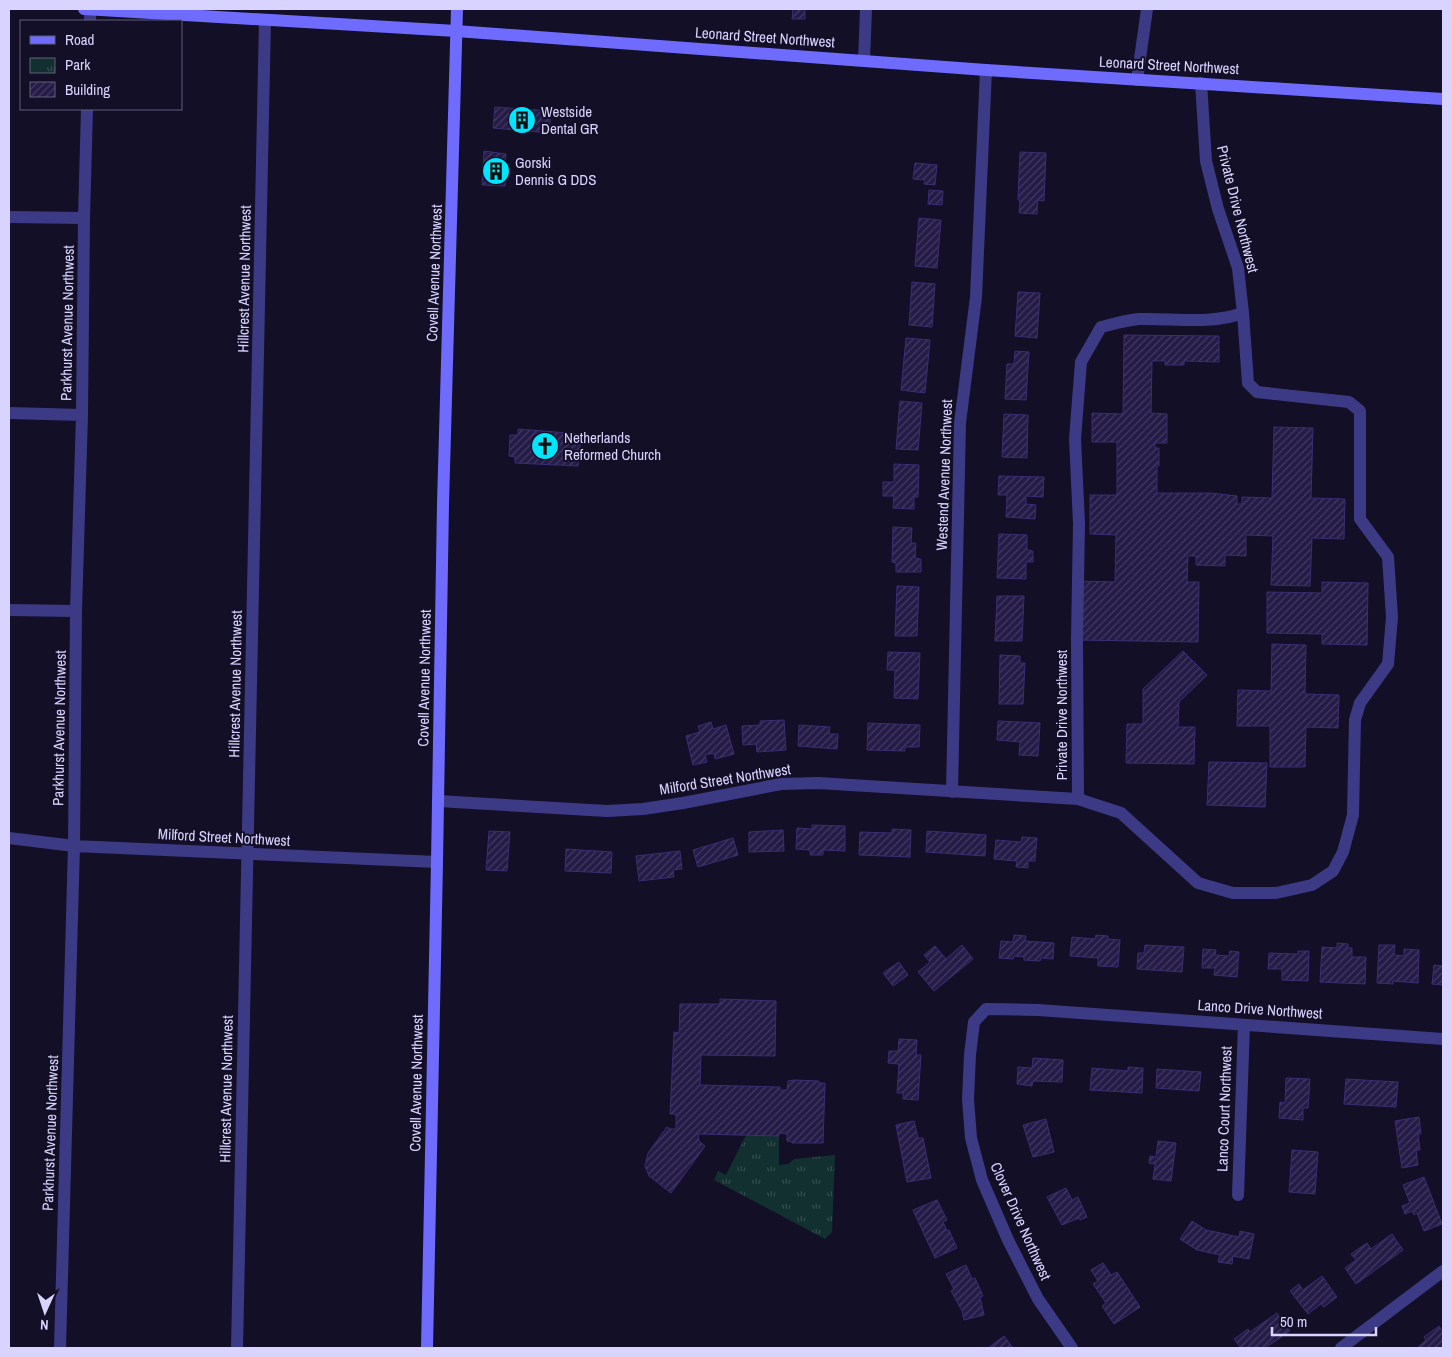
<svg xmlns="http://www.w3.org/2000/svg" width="1452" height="1357" viewBox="0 0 1452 1357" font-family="'Archivo Narrow',sans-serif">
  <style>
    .park { fill: url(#park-tufts) }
    .building { fill: url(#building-hatch); stroke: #3b2d73 }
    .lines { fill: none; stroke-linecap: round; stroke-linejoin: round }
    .street { stroke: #3d3a85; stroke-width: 12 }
    .secondary { stroke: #6f6bff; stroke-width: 12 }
    .labels { text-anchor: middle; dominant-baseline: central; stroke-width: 4; stroke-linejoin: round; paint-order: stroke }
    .street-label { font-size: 15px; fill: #d9d4ff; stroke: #130f26 }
    .poi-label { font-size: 15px; fill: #d9d4ff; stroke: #130f26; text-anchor: start }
  </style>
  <defs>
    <pattern id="park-tufts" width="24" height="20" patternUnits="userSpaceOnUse" patternTransform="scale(1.25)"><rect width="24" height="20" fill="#12302f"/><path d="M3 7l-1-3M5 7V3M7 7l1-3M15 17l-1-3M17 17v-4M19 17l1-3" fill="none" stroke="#344d4e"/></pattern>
    <pattern id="building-hatch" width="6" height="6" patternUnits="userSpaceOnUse" patternTransform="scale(1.25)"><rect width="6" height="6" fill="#241b47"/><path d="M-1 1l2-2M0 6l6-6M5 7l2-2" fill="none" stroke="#433b63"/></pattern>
  </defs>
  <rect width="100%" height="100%" fill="#130f26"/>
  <path class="park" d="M746,1135L779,1136V1165L788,1164L794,1159L835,1155L832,1232L825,1239L714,1180L718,1171L726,1175Z"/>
  <path class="building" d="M793,9H805V19H792Z
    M495,107L551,111L549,133L493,128Z
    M484,151L506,154L505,164H509V177H505V186L482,185Z
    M1020,152L1046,153L1044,201L1038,200L1037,214L1019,213L1020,200H1018Z
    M915,163L937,165L935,185L924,184L925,180L913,179Z
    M929,190L943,191L942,205L928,204Z
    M919,218L941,220L937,268L915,266Z
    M912,282L935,284L932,327L909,325Z
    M1018,292L1040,293L1037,338L1015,336Z
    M1124,335L1219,336V362L1184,361V365H1165V361H1152L1151,413L1167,414V443H1155V448H1159V466H1157V493H1211L1237,496V504H1242V497L1272,498L1274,427L1313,428L1311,498L1345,499L1344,539L1312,538L1310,586L1271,585L1273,536L1246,535V556L1225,555V566L1196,565V556H1188L1187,582H1199L1198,642L1077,640L1078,581L1115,582L1116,535L1090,534V495H1117V442H1092V413L1123,414Z
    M906,338L930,340L925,393L901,390Z
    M1015,351L1029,352L1026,400L1005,399L1007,364H1014Z
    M900,401L922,403L918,450L896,449Z
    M1004,414L1028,415L1027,458L1002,457Z
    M518,429L581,434L578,466L515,463V457L509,456L510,435H518Z
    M894,464L919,465L918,497H914V509L893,508L894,496H883V482H894Z
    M999,476L1044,477L1043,497L1026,496V504L1036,505L1035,519L1006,517L1007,495H998Z
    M893,527L912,528L911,543H916L915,558L921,559V572H896V563L892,562Z
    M999,534L1027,535V550L1033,551V562H1026V579L997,578Z
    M1322,582L1368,583L1367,645L1322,644V634L1267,633V592L1322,593Z
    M897,586L919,587L917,636H895Z
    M997,596H1024L1022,641H995Z
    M1272,644L1306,645L1305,694L1339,695L1338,728L1306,727L1305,767H1270V726H1237L1238,690L1271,691Z
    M1183,651L1207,675L1179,702L1178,727H1195L1194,764L1126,763L1127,724H1143V689Z
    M888,652L920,653L918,699L894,698L895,670H887Z
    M1000,655L1020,656V663H1025L1023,704H999Z
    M784,720L786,750L757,752L756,744L743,745L742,726L760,725V721Z
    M998,721L1040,723L1038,756L1019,755L1020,742L997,740Z
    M711,722L713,729L726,725L734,754L715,759L714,753L705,755L707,762L693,765L686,736L700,732L698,726Z
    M868,723L920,725L919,747H905V751L867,750Z
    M799,725L830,727L829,734H838L837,749L798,746Z
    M1209,762L1267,763L1265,807L1207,805Z
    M812,825L845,826V851L823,850V855H810V850L796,849L797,828L812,829Z
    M892,829L911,830L910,857L859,855L860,832L892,833Z
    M783,830L784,851L749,852V832Z
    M489,831L510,832L507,871L486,870Z
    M927,831L986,835L985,856L926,852Z
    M1022,837L1037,838L1035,861H1028V868L1016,867L1017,861L994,859L996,840L1021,842Z
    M733,838L738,855L698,867L693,850Z
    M566,849L612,852L611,873L565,871Z
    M680,851L682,869L673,870L674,877L639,881L636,856Z
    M1014,935L1026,936L1025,941L1054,943L1053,959L1041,958L1040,961L1024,960V957L1014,956L1013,959L999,958L1001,941L1013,942Z
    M1096,935L1108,936V939L1120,940L1118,967L1098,966V958L1070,956L1072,937L1095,939Z
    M1337,943L1348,944V948H1352V957H1366L1365,984L1320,982L1322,947L1337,948Z
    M962,945L973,959L934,991L918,972L930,962L924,955L935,946L946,959Z
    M1145,945L1184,947L1182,972L1137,969L1138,953H1144Z
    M1379,945H1395L1394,955L1404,956V949L1419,950L1418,983L1393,981V984L1377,983Z
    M1203,949L1216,950L1215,955L1229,956L1230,951L1239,952L1237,977L1214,975L1215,968H1202Z
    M1298,951H1309L1308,981L1282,980V969H1268L1269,953L1298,954Z
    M899,962L908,975L893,986L883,973Z
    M1434,965L1443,966V985L1432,984Z
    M720,999L776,1001L775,1056L701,1055L700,1085L780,1087V1090H787L788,1081L794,1080L819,1081V1083H825L823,1143H792V1142L787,1141V1134L779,1133V1136L698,1134L699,1141L705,1146L671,1193L649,1176L645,1166L648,1153L667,1127L670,1129H676V1114H670L674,1032L679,1033L680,1004H720Z
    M899,1039L917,1040L916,1055H921L918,1100L903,1099V1093H897L899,1064L888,1063L889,1051H898Z
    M1033,1058L1063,1060L1062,1082L1033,1081L1032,1086L1017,1084L1018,1067L1032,1068Z
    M1128,1067L1143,1068L1142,1093L1090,1090L1092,1068L1128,1071Z
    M1157,1069L1201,1072L1199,1091L1156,1088Z
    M1286,1078L1310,1079L1308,1108H1303V1120L1279,1118L1280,1102L1285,1103Z
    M1346,1079L1398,1082L1396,1107L1344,1104Z
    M1419,1117L1421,1134H1418L1420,1150H1416L1418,1165L1402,1168L1395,1121Z
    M1046,1119L1054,1152L1033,1157L1023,1125Z
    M914,1121L918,1138H923L931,1178L907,1182L896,1125Z
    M1158,1141L1176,1143L1171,1181L1153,1179L1155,1164L1149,1163L1150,1156L1156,1157Z
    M1292,1150L1318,1152L1315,1194L1289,1192Z
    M1424,1177L1442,1224L1424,1231L1417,1213L1414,1215L1412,1211L1405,1214L1402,1206L1410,1203L1403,1185Z
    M1066,1188L1072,1200L1078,1197L1087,1217L1080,1220L1079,1218L1062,1225L1047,1197Z
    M937,1200L947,1220L943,1222L947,1231L949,1230L957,1248L935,1258L913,1210Z
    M1192,1221L1206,1230L1239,1237L1240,1231L1254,1234L1249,1259L1233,1256L1232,1264L1218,1262L1220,1255L1197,1250L1180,1239Z
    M1392,1234L1403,1250L1356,1284L1345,1268L1356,1260L1351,1254L1367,1243L1371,1249Z
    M1103,1263L1111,1275L1117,1272L1140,1307L1114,1324L1102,1306L1106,1303L1093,1284L1098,1281L1091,1270Z
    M966,1265L972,1279L975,1278L983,1296L980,1297L984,1315L964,1320L962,1311L951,1291L954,1289L946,1274Z
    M1322,1276L1337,1297L1324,1307L1321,1304L1308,1314L1290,1291L1299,1284L1303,1290Z
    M1277,1313L1290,1331L1265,1348H1259L1258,1346L1255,1348H1241L1234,1339L1248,1329L1250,1332Z
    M1439,1326L1443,1332V1348H1417L1426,1340L1424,1337Z
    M1004,1336L1013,1348H988Z"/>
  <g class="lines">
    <path class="street" d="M90,21V9
      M864,61L866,9
      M1137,80L1147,9
      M9,217L84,218
      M9,413L82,415
      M9,610L76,611
      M952,792L960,423L976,297L986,70
      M1078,799L1077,638L1079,523L1075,439L1081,362L1101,327C1113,324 1127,320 1139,319C1174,318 1210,325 1243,313
      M438,801L607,811L643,809L683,803L781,784L818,783L1078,799L1121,813L1198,883L1233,893H1276L1312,885L1333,871L1343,852L1353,815L1355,720L1360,703L1388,664L1392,617L1388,557L1360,519V411L1349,402L1257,392L1248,383L1243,313L1238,268L1218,209L1206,161L1201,83
      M9,838L74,846L437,862
      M1238,1195L1244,1025
      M60,1348L74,846L76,611L82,415L84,218L87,109
      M237,1348L265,20
      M1072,1348L1038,1299L1008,1240L982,1180L971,1138L968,1099L970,1055L974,1022L986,1009L1038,1010L1443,1039
      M1341,1348L1443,1271"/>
    <path class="secondary" d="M84,9L456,31L986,70L1443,99
      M427,1348L437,862L443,504L457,9"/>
  </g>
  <defs>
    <g id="building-disc" transform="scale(1.4375)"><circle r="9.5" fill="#00e5ff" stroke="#130f26"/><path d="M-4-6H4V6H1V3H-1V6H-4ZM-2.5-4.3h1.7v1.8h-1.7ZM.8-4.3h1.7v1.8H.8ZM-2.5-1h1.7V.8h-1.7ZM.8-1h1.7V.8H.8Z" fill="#111"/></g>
    <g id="church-disc" transform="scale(1.4375)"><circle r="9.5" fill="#00e5ff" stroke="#130f26"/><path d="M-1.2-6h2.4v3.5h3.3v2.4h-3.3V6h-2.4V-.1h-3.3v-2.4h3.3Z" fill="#111"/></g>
  </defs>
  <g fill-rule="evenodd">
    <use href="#building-disc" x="522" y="120"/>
    <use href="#building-disc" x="496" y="171"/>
    <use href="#church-disc" x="545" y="446"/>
  </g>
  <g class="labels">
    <g class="street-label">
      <text transform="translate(765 37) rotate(4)">Leonard Street Northwest</text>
      <text transform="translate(1169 65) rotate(3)">Leonard Street Northwest</text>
      <text transform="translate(1238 209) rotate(76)">Private Drive Northwest</text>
      <text transform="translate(434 273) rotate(-88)">Covell Avenue Northwest</text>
      <text transform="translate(244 279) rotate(-89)">Hillcrest Avenue Northwest</text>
      <text transform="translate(67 323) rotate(-89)">Parkhurst Avenue Northwest</text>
      <text transform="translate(944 475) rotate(-88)">Westend Avenue Northwest</text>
      <text transform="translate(424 678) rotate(-89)">Covell Avenue Northwest</text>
      <text transform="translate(235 684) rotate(-89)">Hillcrest Avenue Northwest</text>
      <text transform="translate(1061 715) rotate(-90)">Private Drive Northwest</text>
      <text transform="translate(59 728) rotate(-89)">Parkhurst Avenue Northwest</text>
      <text transform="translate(725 779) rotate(-9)">Milford Street Northwest</text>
      <text transform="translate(224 837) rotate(3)">Milford Street Northwest</text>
      <text transform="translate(1260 1009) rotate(4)">Lanco Drive Northwest</text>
      <text transform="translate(416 1083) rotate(-89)">Covell Avenue Northwest</text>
      <text transform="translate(226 1089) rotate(-89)">Hillcrest Avenue Northwest</text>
      <text transform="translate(1224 1109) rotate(-88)">Lanco Court Northwest</text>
      <text transform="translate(50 1133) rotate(-88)">Parkhurst Avenue Northwest</text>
      <text transform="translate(1021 1221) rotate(66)">Clover Drive Northwest</text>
    </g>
    <g class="poi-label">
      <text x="541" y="111">Westside<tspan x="541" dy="17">Dental GR</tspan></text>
      <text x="515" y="162">Gorski<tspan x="515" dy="17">Dennis G DDS</tspan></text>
      <text x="564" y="437">Netherlands<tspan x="564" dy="17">Reformed Church</tspan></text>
    </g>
  </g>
  <rect width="1452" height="1357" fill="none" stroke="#d9d4ff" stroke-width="20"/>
  <rect x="20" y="20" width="162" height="90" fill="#130f26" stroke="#625e7d"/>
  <rect x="30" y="36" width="25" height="8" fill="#6f6bff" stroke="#625e7d"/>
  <text x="65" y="45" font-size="15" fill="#d9d4ff">Road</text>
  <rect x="30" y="58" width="25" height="15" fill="url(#park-tufts)" stroke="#625e7d"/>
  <text x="65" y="70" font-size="15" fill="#d9d4ff">Park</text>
  <rect x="30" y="82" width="25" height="15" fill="url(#building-hatch)" stroke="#625e7d"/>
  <text x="65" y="95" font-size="15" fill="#d9d4ff">Building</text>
  <g transform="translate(45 1312) rotate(183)" stroke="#130f26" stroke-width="4" paint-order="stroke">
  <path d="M0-4L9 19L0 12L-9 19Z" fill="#d9d4ff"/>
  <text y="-8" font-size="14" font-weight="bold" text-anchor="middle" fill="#d9d4ff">N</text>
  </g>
  <path d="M1272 1327v8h104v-8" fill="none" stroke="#d9d4ff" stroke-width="2.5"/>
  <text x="1280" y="1327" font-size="15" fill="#d9d4ff" stroke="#130f26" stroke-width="4" paint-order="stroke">50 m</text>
</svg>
